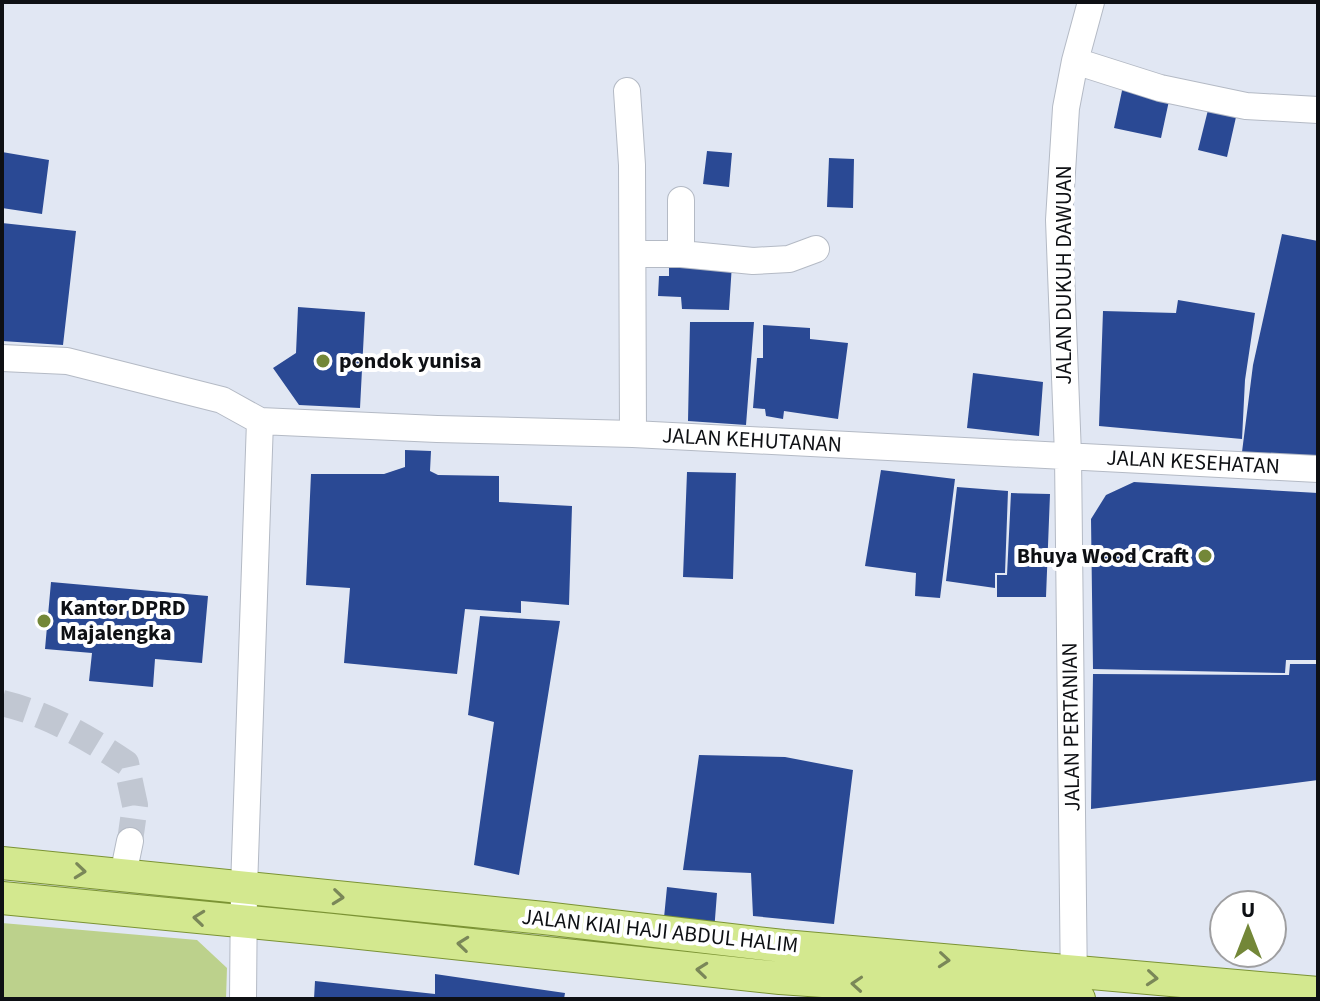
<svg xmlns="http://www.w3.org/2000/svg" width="1320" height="1001" viewBox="0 0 1320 1001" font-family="'Source Sans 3',sans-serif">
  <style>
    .green { fill: #bcd18c }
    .building { fill: #2a4994 }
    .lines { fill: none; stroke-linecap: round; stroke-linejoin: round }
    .minor-tunnel { stroke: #c1c7d2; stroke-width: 26; stroke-dasharray: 26 13; stroke-linecap: butt }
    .minor-casing { stroke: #b4bac5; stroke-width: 28 }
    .major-casing { stroke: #7b9334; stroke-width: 34 }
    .minor { stroke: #fff; stroke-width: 26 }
    .major { stroke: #d3e88f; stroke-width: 32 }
    .oneway { stroke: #7a8758 }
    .poi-dot { fill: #738738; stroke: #fff; stroke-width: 3 }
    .labels { text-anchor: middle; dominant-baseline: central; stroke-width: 8; stroke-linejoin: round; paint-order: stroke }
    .street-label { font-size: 22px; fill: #0e1014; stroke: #fff }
    .poi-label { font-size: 22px; font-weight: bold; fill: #0e1014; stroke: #fff; text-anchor: start }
  </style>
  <rect width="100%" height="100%" fill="#e1e7f3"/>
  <path class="green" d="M2,923L197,940L227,968L226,999H2Z"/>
  <path class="building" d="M1123,86L1170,96L1161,138L1114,128Z
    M1208,110L1236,117L1227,157L1198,150Z
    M707,151L732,153L729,187L703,184Z
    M2,152L49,160L42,214L2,208Z
    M829,158L854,159L853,208L827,207Z
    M2,223L76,231L63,345L2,341Z
    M1282,234L1318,241V461L1242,452L1253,365Z
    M669,259L732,264L729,310L682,309L681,297L658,296L659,276H669Z
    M1178,300L1255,313L1245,380L1242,439L1099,426L1103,311L1176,313Z
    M298,307L365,312L360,408L299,405L273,368L296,353Z
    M690,322H754L746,425L688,421Z
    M763,325L810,328V339L848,343L838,419L784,411L783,419L766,416L765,409L753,408L757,358H763Z
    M973,373L1043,382L1039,436L967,428Z
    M405,450L431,451L430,471L438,475L499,476V502L572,506L569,605L521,601V613L465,609L457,674L344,663L350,588L306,585L311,474H384L405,467Z
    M881,470L955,479L940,598L915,596L916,573L865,566Z
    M687,472L736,473L733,579L683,577Z
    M1134,482L1318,493V593L1316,617H1318V660H1286L1285,673L1093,669L1091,519L1106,495Z
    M957,487L1008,491L1005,573H995V588L946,581Z
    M1011,493L1050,494L1046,597H997V575H1007Z
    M51,582L208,596L202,663L155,659L153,687L89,681L92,653L45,649Z
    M480,616L560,621L519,875L474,865L494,722L468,715Z
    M1290,664H1318V780L1091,809L1093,674L1289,675Z
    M699,755L785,757L853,770L834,924L753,916L751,873L683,870Z
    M667,887L717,893L714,932L663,928Z
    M435,974L565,993L564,999H314L315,981L435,994Z"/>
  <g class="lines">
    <path class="minor-tunnel" d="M2,703C48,714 87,737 126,763L135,805L130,841"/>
    <g class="minor-casing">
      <path id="minor" d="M1075,61L1160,88L1246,106L1318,110
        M627,91L632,165L633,434
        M681,200V254
        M633,254H681L753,261L789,259L816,249
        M2,358L67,361L222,400L260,421L437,429L633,434L1318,469
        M123,875L130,841
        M1074,991L1068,455L1059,220L1066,108L1075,61L1091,2
        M243,999L244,888L260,421"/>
    </g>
    <g class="major-casing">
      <path id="major" d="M2,863L544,918L783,946L1318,993
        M2,898L332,930L780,978L1079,999"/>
    </g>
    <use href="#minor" class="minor"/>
    <use href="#major" class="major"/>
  </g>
  <defs><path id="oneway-chevron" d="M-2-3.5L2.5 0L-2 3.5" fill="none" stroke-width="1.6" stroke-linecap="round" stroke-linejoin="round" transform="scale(2)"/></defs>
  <g class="oneway">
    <use href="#oneway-chevron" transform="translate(80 871) rotate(6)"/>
    <use href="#oneway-chevron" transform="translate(338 897) rotate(6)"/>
    <use href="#oneway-chevron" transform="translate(199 918) rotate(-174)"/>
    <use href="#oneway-chevron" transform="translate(463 944) rotate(-174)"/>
    <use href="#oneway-chevron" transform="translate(944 960) rotate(5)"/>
    <use href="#oneway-chevron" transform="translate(702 970) rotate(-174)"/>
    <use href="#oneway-chevron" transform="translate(1152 978) rotate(5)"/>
    <use href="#oneway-chevron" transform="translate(857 984) rotate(-176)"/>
  </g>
  <g class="poi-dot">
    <circle cx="323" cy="361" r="8"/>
    <circle cx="1205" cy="556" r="8"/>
    <circle cx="44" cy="621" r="8"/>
  </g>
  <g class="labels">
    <g class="street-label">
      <text transform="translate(1064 275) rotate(-90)">JALAN DUKUH DAWUAN</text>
      <text transform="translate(752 440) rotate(3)">JALAN KEHUTANAN</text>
      <text transform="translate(1193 462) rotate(3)">JALAN KESEHATAN</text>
      <text transform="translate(1071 727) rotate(-91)">JALAN PERTANIAN</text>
      <text transform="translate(660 931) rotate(6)">JALAN KIAI HAJI ABDUL HALIM</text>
    </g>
    <g class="poi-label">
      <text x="339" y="361">pondok yunisa</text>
      <text x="1189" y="556" text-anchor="end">Bhuya Wood Craft</text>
      <text x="60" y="608">Kantor DPRD<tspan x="60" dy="25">Majalengka</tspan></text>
    </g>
  </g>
  <rect width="1320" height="1001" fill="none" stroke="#0e1014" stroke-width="8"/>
  <g transform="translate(1248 929)"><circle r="38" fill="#ffffff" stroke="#9f9fa1" stroke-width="2"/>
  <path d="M0-6L14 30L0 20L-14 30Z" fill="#738738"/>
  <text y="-12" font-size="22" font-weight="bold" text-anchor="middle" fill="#0e1014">U</text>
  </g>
</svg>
